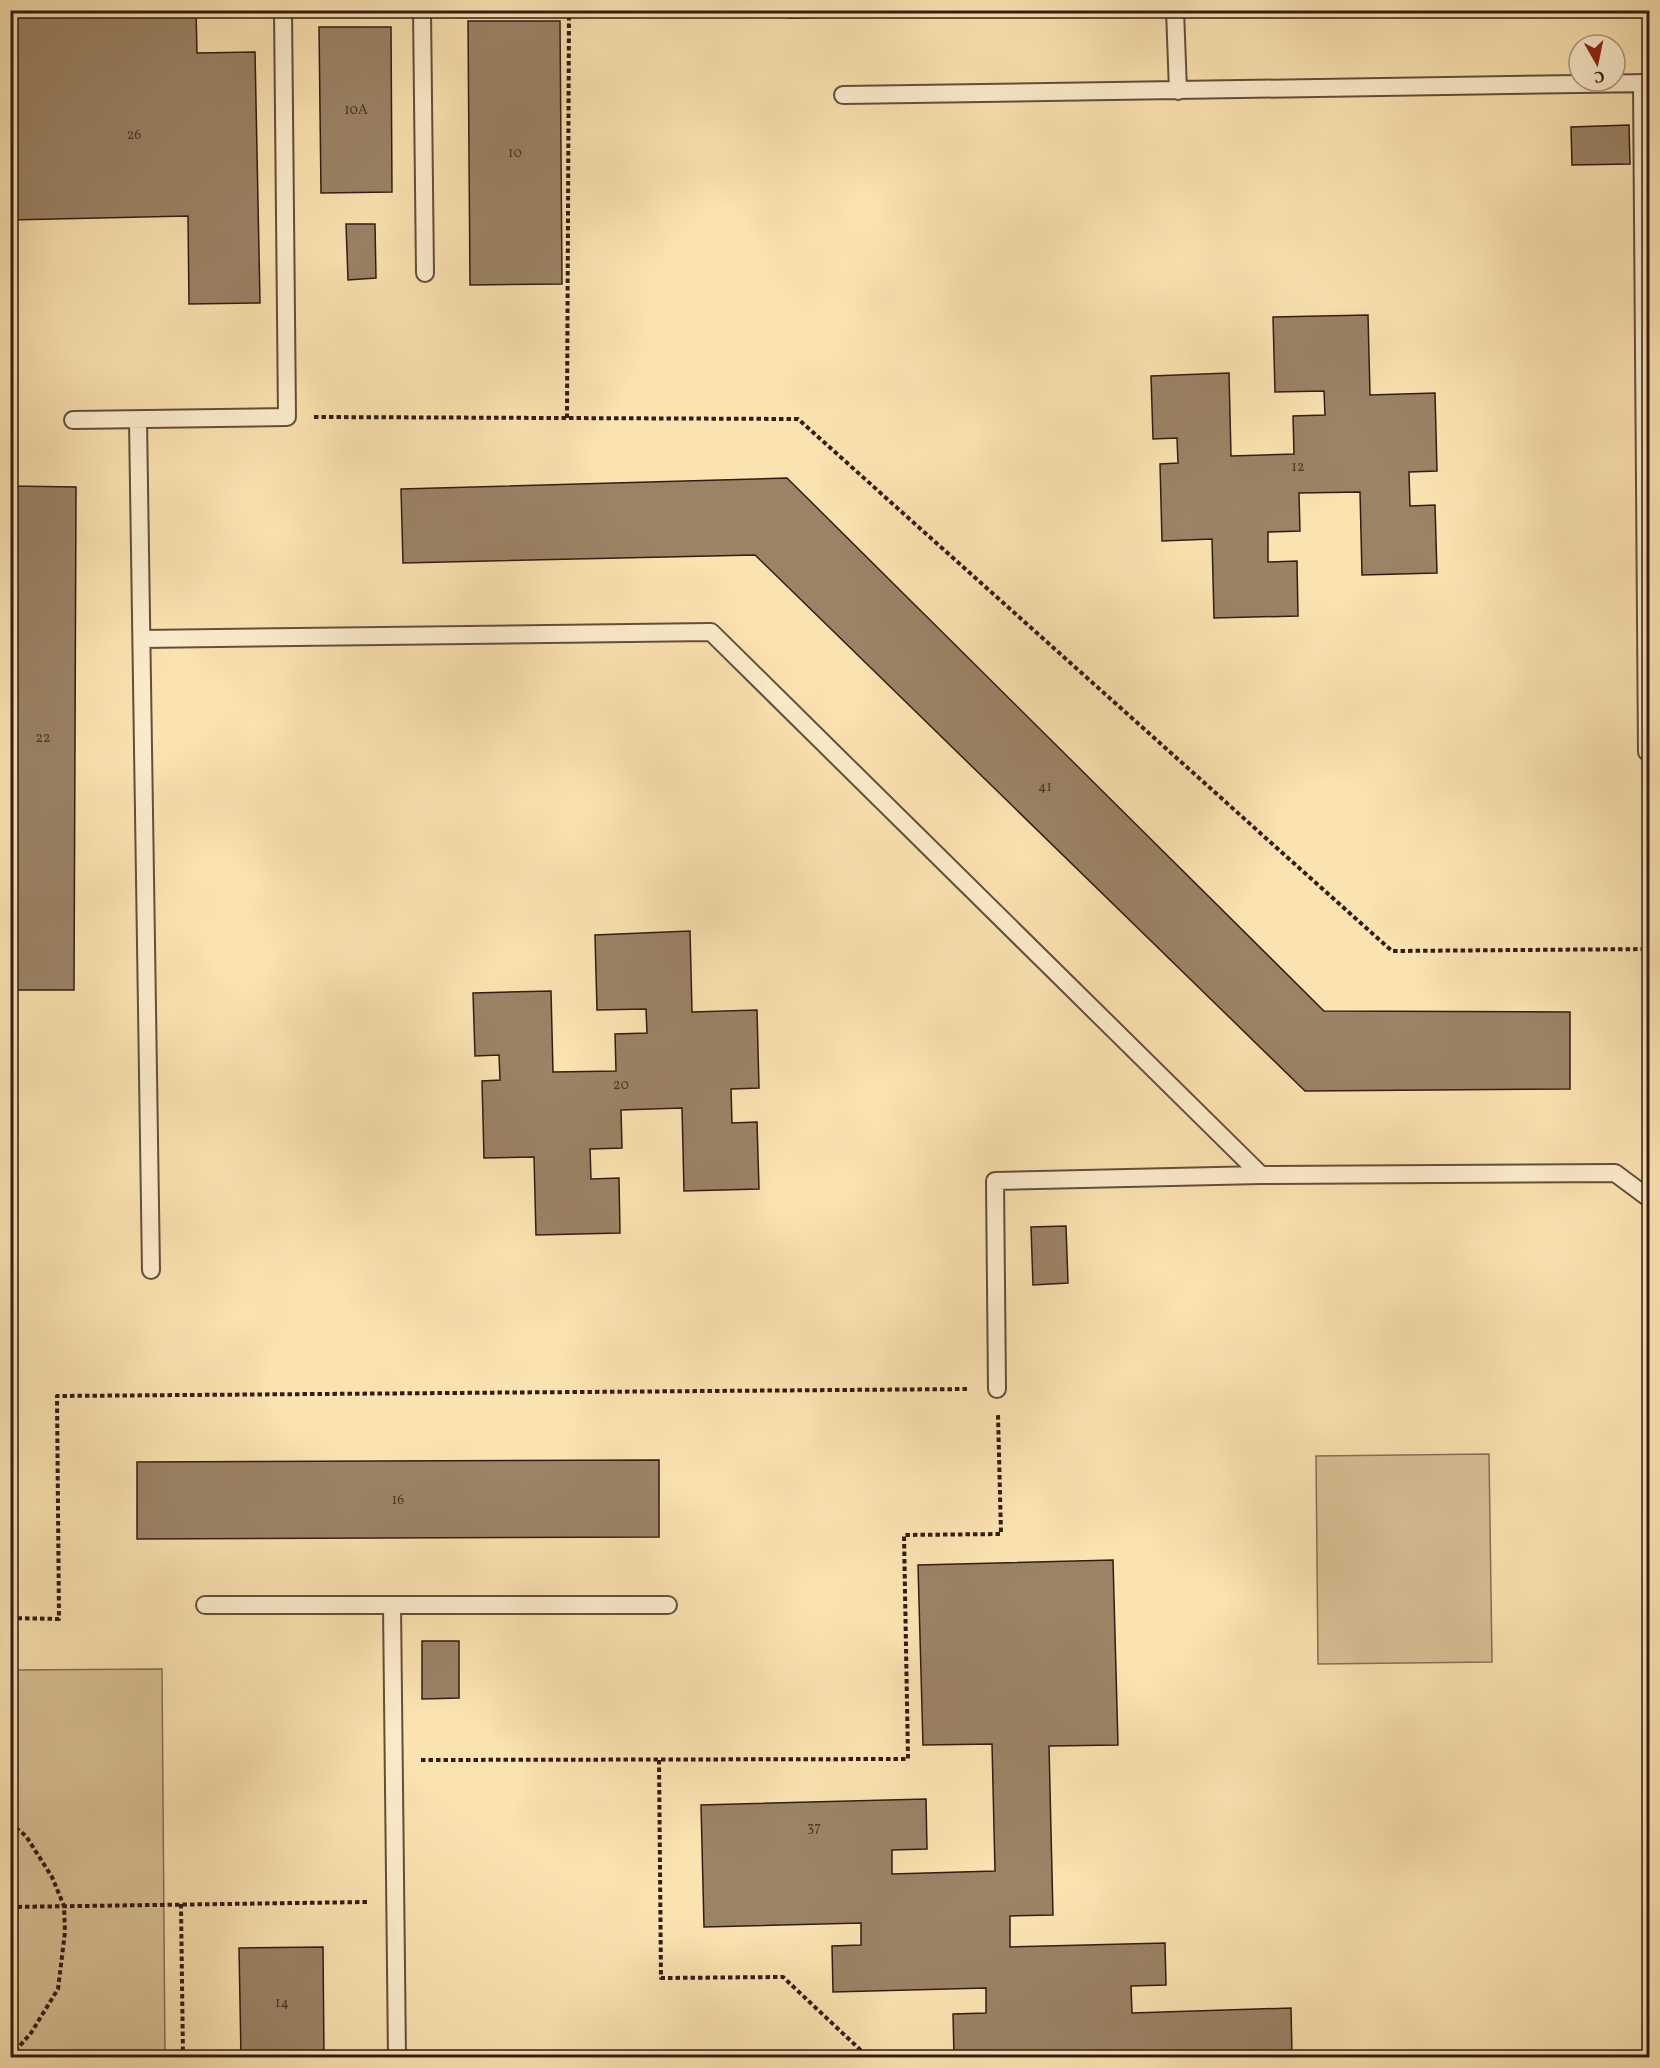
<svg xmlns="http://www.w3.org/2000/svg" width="1660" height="2068" viewBox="0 0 1660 2068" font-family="Vollkorn,serif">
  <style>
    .green { fill: #d9c196; stroke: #866f55; stroke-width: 1.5 }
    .building { fill: #9b8366; stroke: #321d14; stroke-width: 1.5 }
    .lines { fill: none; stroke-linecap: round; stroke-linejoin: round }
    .service-casing { stroke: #644e3b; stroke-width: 20 }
    .path { stroke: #321d14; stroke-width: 4; stroke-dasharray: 4.5 3; stroke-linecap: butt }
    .service { stroke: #fceccc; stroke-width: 16 }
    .labels { text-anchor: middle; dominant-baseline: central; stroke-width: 4.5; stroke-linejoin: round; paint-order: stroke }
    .number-label { font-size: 14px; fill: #4c3628 }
  </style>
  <rect width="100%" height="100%" fill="#fbe2b1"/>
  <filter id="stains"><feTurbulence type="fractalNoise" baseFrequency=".00333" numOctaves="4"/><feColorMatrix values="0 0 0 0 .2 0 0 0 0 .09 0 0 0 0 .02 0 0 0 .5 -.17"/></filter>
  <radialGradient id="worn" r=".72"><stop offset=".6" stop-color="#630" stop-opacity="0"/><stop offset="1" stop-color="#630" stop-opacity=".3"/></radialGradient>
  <path class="green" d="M1489,1454L1492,1662L1318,1664L1316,1456Z
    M162,1669L165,2057H11V1670Z"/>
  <path class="building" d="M118,10H196L197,53L255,52L260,303L189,304L188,216L10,220V13Z
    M788,10H1133L788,18Z
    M468,21H560L562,284L470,285Z
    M319,27H391L392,192L321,193Z
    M1629,125L1630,164L1572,165L1571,127Z
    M346,224H375L376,278L348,280Z
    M1368,315L1370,395L1435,393L1437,471L1409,472L1410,506L1435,505L1437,573L1362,575L1360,492L1299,493L1300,531L1268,532V562L1297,561L1298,616L1214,618L1212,539L1162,541L1160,464L1178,463L1177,438L1153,439L1151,376L1229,373L1231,456L1294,454L1293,416L1325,415L1324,391L1275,392L1273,317Z
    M787,478L1324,1011L1570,1012V1089L1305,1091L755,555L403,563L401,489Z
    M10,486L76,487L74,990H10Z
    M690,931L692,1012L757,1010L759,1088L731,1089L732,1123L757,1122L759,1189L684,1191L682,1108L621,1110L622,1148L590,1149L591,1179L619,1178L620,1233L536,1235L534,1157L484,1158L482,1081L500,1080L499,1055L475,1056L473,993L551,991L553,1072L616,1071L615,1034L647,1033L646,1009L597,1010L595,935Z
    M1066,1226L1068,1283L1033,1285L1031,1227Z
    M659,1460V1537L137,1539V1462Z
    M1113,1560L1118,1745L1049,1746L1053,1915L1010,1916V1947L1165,1943L1166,1985L1131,1986L1132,2013L1291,2008L1292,2054L1253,2055V2058H1105V2053L954,2057L953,2014L986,2013V1988L833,1992L832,1946L861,1945V1923L704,1927L701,1805L926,1799L927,1849L892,1850V1874L995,1871L992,1744L923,1745L918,1565Z
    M422,1641H459V1698L422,1699Z
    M323,1947L324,2058H241L239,1948Z"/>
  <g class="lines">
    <g class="service-casing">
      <path id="service" d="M422,10L425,273
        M1175,10L1178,91
        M1642,83L1647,752
        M843,95L1650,83
        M73,420L287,417L283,10
        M138,420L151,1270
        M142,639L711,632L1261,1175L1615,1173L1650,1199
        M997,1389L995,1181L1261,1175
        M205,1605H668
        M392,1605L397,2058"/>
    </g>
    <path class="path" d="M314,417L798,419L1392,951L1650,949
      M567,418L569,10
      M10,1618L59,1619L57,1396L970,1389
      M421,1760L908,1759L904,1535L1001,1534L998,1415
      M659,1760L661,1978L783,1977L869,2058
      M10,1823L26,1836L52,1877L64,1906L65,1932L58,1989L31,2033L10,2057
      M181,1904L183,2058
      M10,1907L367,1902"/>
    <use href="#service" class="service"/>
  </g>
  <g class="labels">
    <g class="number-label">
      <text x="356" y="110">10А</text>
      <text x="134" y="135">26</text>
      <text x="515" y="153">10</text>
      <text x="1298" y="467">12</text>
      <text x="43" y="738">22</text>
      <text x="1045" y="787">41</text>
      <text x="621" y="1085">20</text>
      <text x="398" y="1500">16</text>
      <text x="814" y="1827">37</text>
      <text x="282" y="2003">14</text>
    </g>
  </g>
  <rect width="1660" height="2068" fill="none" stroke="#fbe2b1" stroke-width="36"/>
  <rect x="12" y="12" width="1636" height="2044" fill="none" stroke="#321d14" stroke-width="3"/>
  <rect x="18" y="18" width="1624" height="2032" fill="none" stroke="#321d14" stroke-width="1.5"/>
  <g transform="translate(1597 63) rotate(171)"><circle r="28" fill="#fceccc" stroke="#ab9982" stroke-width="1.5"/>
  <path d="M0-4.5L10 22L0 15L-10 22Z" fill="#8f2418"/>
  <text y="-9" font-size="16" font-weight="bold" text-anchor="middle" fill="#321d14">С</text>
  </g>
  <rect width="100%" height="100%" filter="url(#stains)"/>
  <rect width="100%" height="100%" fill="url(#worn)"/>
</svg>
